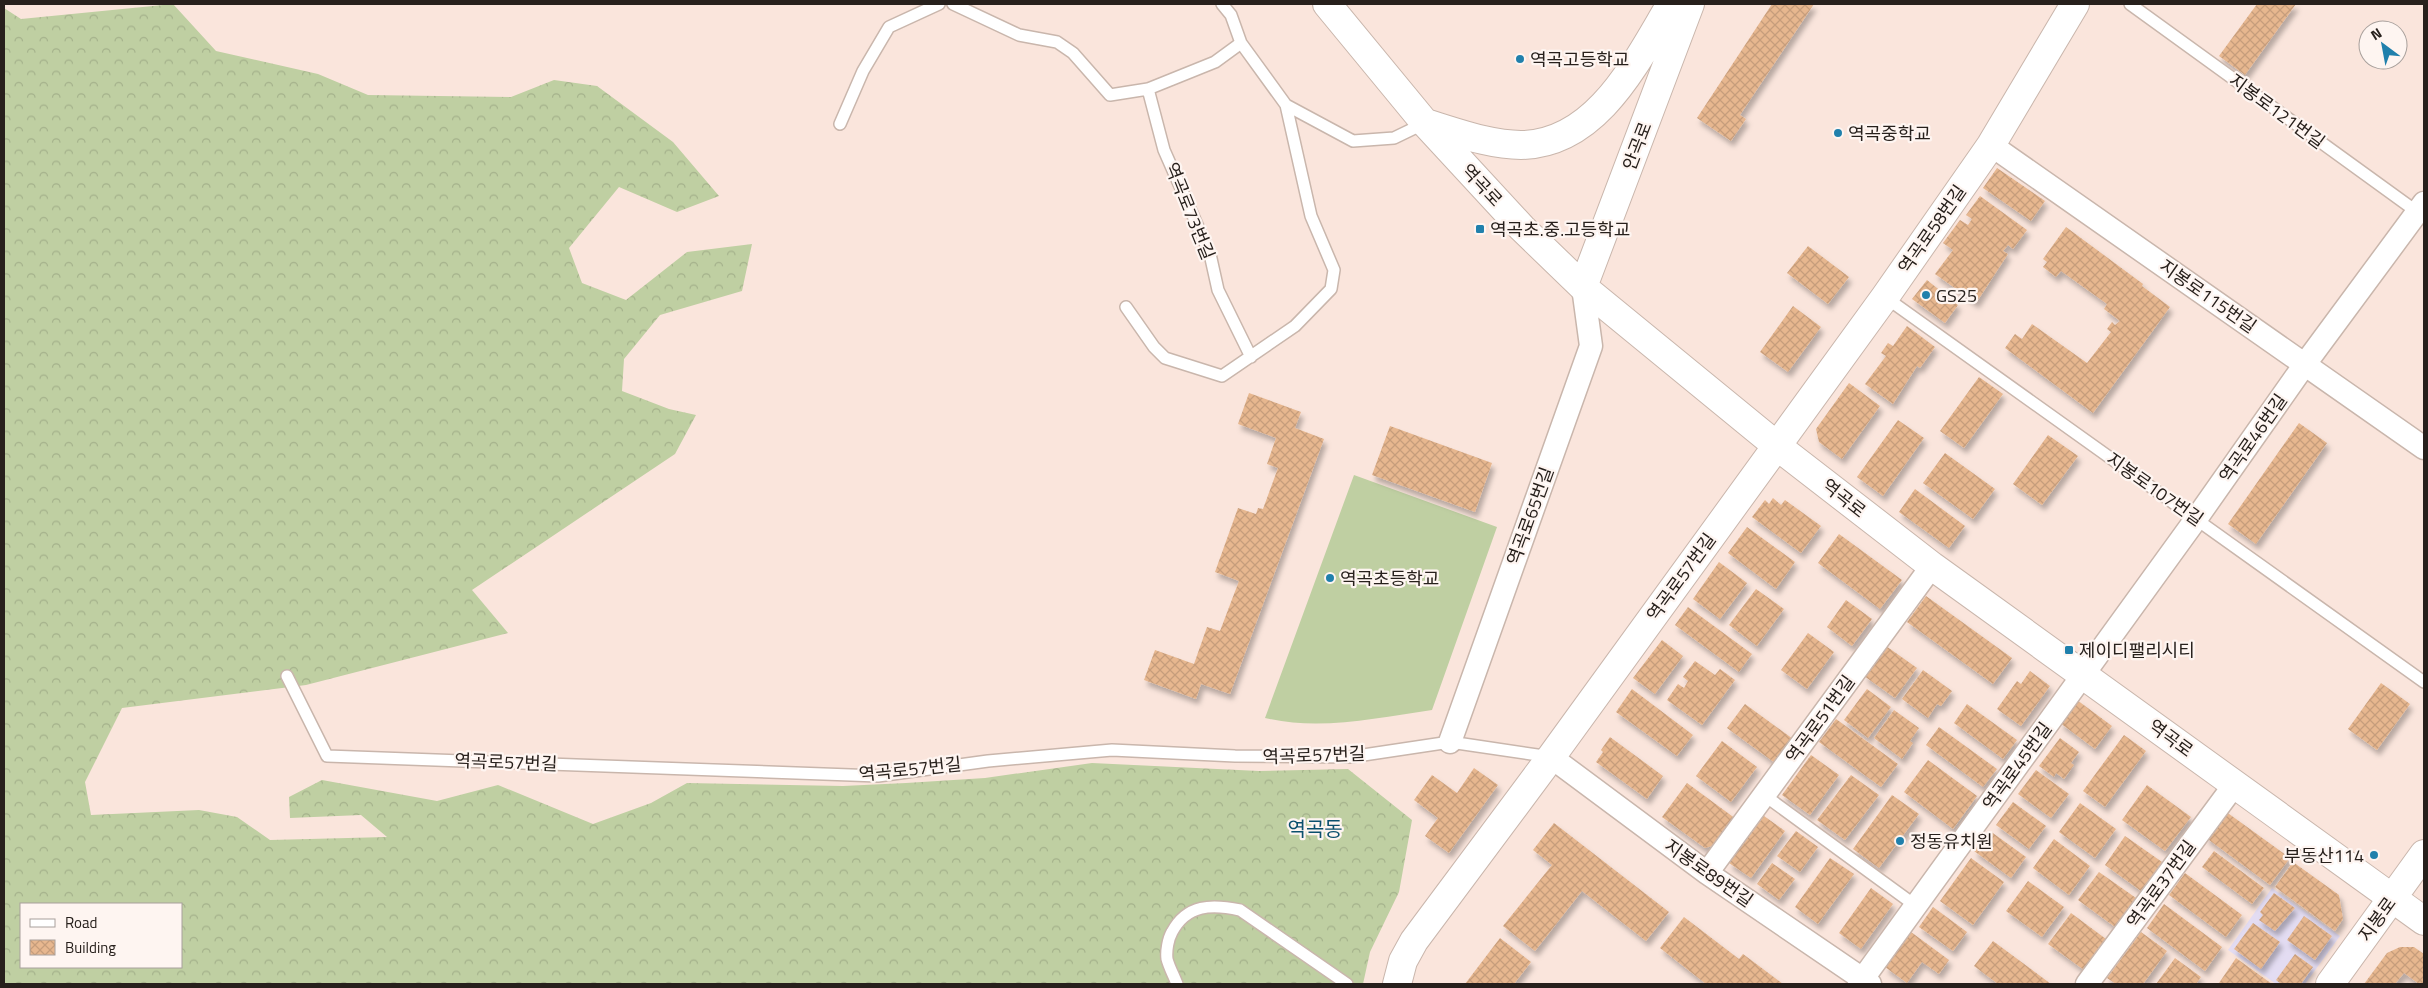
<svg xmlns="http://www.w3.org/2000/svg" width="2428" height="988" viewBox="0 0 2428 988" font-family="'Titillium Web','Noto Sans KR',sans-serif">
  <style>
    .commercial { fill: #e3dcf2 }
    .grass { fill: #bfcfa2 }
    .forest { fill: url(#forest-crowns); fill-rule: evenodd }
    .building { fill: url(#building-cross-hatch); filter: url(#shadow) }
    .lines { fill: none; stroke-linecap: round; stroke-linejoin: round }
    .lane-casing { stroke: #c9b6ac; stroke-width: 14 }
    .street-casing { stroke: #c9b6ac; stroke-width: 25 }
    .secondary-casing { stroke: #c9b6ac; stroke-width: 30 }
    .lane { stroke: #fff; stroke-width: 11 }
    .street { stroke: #fff; stroke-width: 22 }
    .secondary { stroke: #fff; stroke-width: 28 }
    .poi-dot { fill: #2080ac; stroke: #fef5f1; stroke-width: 2 }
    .labels { text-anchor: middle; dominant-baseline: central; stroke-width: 4.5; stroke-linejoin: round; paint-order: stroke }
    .poi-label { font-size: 18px; fill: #27201c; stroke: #fef5f1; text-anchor: start }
    .street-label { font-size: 18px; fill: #27201c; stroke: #fef5f1 }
    .quarter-label { font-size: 20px; fill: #0a4f6d; stroke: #fef5f1 }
  </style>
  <defs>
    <pattern id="forest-crowns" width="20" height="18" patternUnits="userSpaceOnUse" patternTransform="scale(1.25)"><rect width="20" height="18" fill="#bfcfa2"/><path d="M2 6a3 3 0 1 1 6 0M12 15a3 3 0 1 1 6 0" fill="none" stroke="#a4b18b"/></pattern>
    <pattern id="building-cross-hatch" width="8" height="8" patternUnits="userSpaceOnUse" patternTransform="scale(1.25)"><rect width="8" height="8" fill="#e7b78f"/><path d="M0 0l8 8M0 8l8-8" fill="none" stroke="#c69d7b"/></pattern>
    <filter id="shadow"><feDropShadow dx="3" dy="5.5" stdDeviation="2.5" flood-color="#0004"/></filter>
  </defs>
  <rect width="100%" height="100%" fill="#fae5dc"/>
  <path class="commercial" d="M2272,888L2340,936L2305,984H2276L2228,950Z"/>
  <path class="grass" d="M1354,475L1497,527L1432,710C1376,718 1320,731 1265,718Z"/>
  <path class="forest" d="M173,4L216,51L318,74L368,95L511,97L554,80L597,86L673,142L719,196L677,212L619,187L569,248L582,283L626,300L687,252L752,244L742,291L660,315L624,359L622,391L669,409L696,415L675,454L472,590L508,633L306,685L122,708L85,782L91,815L199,810L237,817L270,840L387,837L361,815L290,818L289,797L322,780L437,801L498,785L593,824L651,803L687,783L843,786L906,783L985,778L1092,763L1259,771L1348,769L1412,820L1399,892L1370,952L1363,984H4V8L21,19ZM21,904H181V967H21Z"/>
  <path class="building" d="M1772,4H1814L1740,115L1746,119L1731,141L1697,118Z
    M2257,4H2296L2245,75L2219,56Z
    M1997,168L2045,201L2031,221L1983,188Z
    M1980,196L2027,230L2013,249L2008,245L2003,251L2008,254L1976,303L1935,274L1953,250L1943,243L1960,220L1968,225L1972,219L1966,215Z
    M2066,227L2143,284L2142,286L2170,307L2093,413L2005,348L2015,334L2022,339L2032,324L2087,363L2111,332L2107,329L2112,322L2115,325L2120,321L2104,309L2107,304L2061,271L2056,277L2043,267L2047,262L2043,259Z
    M1808,246L1849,277L1828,304L1787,273Z
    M1927,280L1958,305L1945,323L1912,299Z
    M1793,306L1821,327L1788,372L1760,352Z
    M1907,326L1935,347L1920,368L1917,366L1893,404L1865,384L1886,356L1881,353L1888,343L1893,346Z
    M1979,377L2003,394L1964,448L1940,431Z
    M1849,383L1880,406L1842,459L1819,442L1816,429Z
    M1249,393L1301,412L1295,428L1324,439L1230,694L1201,684L1196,699L1144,680L1155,650L1194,664L1207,627L1220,631L1239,581L1215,572L1238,508L1256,514L1258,508L1263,509L1278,468L1267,464L1276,438L1238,424Z
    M1898,420L1924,438L1883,496L1857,477Z
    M2299,423L2327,443L2256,544L2228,524Z
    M1390,426L1492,463L1475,512L1372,475Z
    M2048,435L2078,456L2042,505L2013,484Z
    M1945,453L1995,489L1973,519L1923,483Z
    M1915,489L1965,526L1949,548L1899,512Z
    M1773,498L1781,505L1785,500L1821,526L1801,553L1752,517L1765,500L1769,504Z
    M1747,527L1795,562L1776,589L1728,553Z
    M1839,534L1902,580L1880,609L1818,563Z
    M1719,562L1747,583L1720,619L1693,599Z
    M1756,589L1784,609L1757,646L1729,625Z
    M1926,596L2012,658L1993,684L1907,622Z
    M1846,600L1872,619L1852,646L1827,627Z
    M1688,607L1752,654L1739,672L1675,625Z
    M1808,633L1834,652L1807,689L1781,670Z
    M1662,640L1683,656L1655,694L1633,678Z
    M1886,646L1917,668L1895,698L1864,676Z
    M1695,661L1715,675L1720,669L1735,680L1702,725L1667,700L1678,684L1684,688L1688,681L1683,677Z
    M1923,670L1952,691L1941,706L1937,704L1928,718L1902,699Z
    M2030,671L2050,686L2021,726L1997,709L2017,681L2021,684Z
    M2381,683L2410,704L2377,750L2348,729Z
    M1632,689L1693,735L1677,756L1616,712Z
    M1867,689L1891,707L1868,738L1844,720Z
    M2077,700L2112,726L2095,749L2060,723Z
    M1745,704L1793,739L1775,763L1727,728Z
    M1967,704L2017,740L2003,759L1954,723Z
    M1894,710L1919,728L1910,741L1913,743L1902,759L1874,738Z
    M1836,719L1898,764L1881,787L1819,742Z
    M1939,727L1997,769L1983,787L1926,745Z
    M2124,735L2146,751L2105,807L2083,791Z
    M1610,737L1663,776L1647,799L1596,762L1603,752L1601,750Z
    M2060,738L2079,752L2071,763L2074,765L2064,779L2056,773L2054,777L2039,766Z
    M1722,741L1757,767L1731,802L1696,776Z
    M1811,755L1839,775L1810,815L1782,795Z
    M1928,760L1977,796L1953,829L1904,792Z
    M1474,768L1498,785L1449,853L1425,836L1438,818L1414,800L1432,775L1457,793Z
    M2036,770L2069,794L2051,818L2018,794Z
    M1851,775L1879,795L1845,840L1817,820Z
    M1687,783L1736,819L1716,845L1705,848L1662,817Z
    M2147,785L2191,817L2165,851L2122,820Z
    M1892,795L1919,814L1879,868L1853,849Z
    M2013,802L2046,826L2029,849L1996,825Z
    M2080,803L2116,829L2095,858L2059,832Z
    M2225,811L2290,858L2270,885L2205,837Z
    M1764,816L1785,831L1751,878L1729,863Z
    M1554,823L1669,912L1646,941L1582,891L1535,951L1503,926L1552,865L1533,850Z
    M1796,831L1818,847L1800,872L1777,856Z
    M1990,831L2026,857L2011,878L1974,851Z
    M2125,836L2162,862L2141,891L2105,865Z
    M2054,839L2090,866L2069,895L2033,868Z
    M2214,851L2264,888L2252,904L2202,867Z
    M1830,858L1854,874L1818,924L1795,907Z
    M1971,858L2004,882L1973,925L1940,901Z
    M2293,862L2339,895L2343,919L2335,931L2275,887Z
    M1772,863L1795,879L1779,900L1757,884Z
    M2099,872L2136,898L2115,927L2078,900Z
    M2185,873L2242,915L2226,937L2169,895Z
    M2028,881L2064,907L2042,937L2006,911Z
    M1871,888L1893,904L1861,949L1839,933Z
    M2274,893L2295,908L2275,931L2259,920L2263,915L2260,912Z
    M2164,904L2222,947L2205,971L2147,928Z
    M1933,907L1967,932L1953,951L1919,927Z
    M2071,913L2106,939L2084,970L2048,944Z
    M2304,916L2332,936L2315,960L2287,940Z
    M1684,917L1739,959L1743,954L1783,984H1706L1660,948Z
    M2253,923L2280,942L2261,969L2234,949Z
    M1911,932L1949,960L1939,974L1922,962L1907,983L1885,967Z
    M2141,932L2167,951L2143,984H2116L2107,978Z
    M1500,938L1531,962L1514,984H1465Z
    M1993,941L2051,984H1998L1974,966Z
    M2400,947H2414L2424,954V984H2419L2404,973L2395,984H2364L2387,953Z
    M2295,954L2313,967L2301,984H2281L2276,980Z
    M2175,958L2201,977L2196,984H2156Z
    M2236,958L2272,984L2219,983Z"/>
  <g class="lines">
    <g class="lane-casing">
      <path id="lane" d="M953,4L1019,35L1057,42L1073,53L1110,95L1148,89L1215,62L1241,43
        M1222,4L1231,15L1241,43L1286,105L1353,141L1394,138L1425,123
        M2130,4L2420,214
        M1148,89L1164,150L1210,254L1218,290L1251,357
        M840,124L863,71L889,27L939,4
        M1885,297L2424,682
        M1126,307L1154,347L1165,358L1222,376L1295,326L1331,289L1334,270L1311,216L1286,105
        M287,676L327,756L878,776L988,761L1112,750L1235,756L1350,757L1450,742L1551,757
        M1764,795L1916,906
        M1177,984C1174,976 1169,967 1167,959C1166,951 1168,939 1172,932C1187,904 1212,904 1240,910L1347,984"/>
    </g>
    <g class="street-casing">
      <path id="street" d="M1991,145L2424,448
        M1450,742L1591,346L1583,287
        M1551,757L1707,873L1870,984
        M1707,873L1932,566
        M1859,984L2196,519L2305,364L2424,203
        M2087,984L2235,784"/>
    </g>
    <g class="secondary-casing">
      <path id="secondary" d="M1327,4L1425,123L1522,228L1583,287L1777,446L1932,566L2424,921
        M1425,123C1456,132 1489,145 1521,145C1598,144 1637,60 1671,4
        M1583,287L1690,4
        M1397,984L1403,961L1414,941L1551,757L1885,297L1991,145L2075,4
        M2330,984L2424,854"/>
    </g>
    <use href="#lane" class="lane"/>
    <use href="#street" class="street"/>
    <use href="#secondary" class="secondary"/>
  </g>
  <g class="poi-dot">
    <circle cx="1520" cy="59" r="5"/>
    <circle cx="1838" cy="133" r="5"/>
    <rect x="1475" y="224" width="10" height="10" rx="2.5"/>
    <circle cx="1926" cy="295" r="5"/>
    <circle cx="1330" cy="578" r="5"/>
    <rect x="2064" y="645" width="10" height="10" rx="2.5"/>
    <circle cx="1900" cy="841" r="5"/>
    <circle cx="2374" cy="855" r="5"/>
  </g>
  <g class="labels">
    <g class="poi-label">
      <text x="1530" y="59">역곡고등학교</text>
      <text x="1848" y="133">역곡중학교</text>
      <text x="1490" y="229">역곡초.중.고등학교</text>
      <text x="1936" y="295">GS25</text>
      <text x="1340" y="578">역곡초등학교</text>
      <text x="2079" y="650">제이디팰리시티</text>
      <text x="1910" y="841">정동유치원</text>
      <text x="2364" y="855" text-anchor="end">부동산114</text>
    </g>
    <g class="street-label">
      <text transform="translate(2277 111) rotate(36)">지봉로121번길</text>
      <text transform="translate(1637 146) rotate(-69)">안곡로</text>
      <text transform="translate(1482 185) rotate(47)">역곡로</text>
      <text transform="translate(1190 211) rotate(68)">역곡로73번길</text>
      <text transform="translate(1932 229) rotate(-55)">역곡로58번길</text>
      <text transform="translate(2208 296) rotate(35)">지봉로115번길</text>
      <text transform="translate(2253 438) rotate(-55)">역곡로46번길</text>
      <text transform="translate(2155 489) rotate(35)">지봉로107번길</text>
      <text transform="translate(1844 498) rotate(38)">역곡로</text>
      <text transform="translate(1530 516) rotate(-70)">역곡로65번길</text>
      <text transform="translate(1681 577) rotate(-54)">역곡로57번길</text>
      <text transform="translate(1820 719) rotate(-54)">역곡로51번길</text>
      <text transform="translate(2171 738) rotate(36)">역곡로</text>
      <text transform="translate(1314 755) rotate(-2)">역곡로57번길</text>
      <text transform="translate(506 762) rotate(2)">역곡로57번길</text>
      <text transform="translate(2017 766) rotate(-54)">역곡로45번길</text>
      <text transform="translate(910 769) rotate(-6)">역곡로57번길</text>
      <text transform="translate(1709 873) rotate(35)">지봉로89번길</text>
      <text transform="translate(2161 884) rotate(-54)">역곡로37번길</text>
      <text transform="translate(2377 919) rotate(-54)">지봉로</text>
    </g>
    <g class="quarter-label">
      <text x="1315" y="828">역곡동</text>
    </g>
  </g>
  <rect width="2428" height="988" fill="none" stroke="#27201c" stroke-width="10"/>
  <rect x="20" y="903" width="162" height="65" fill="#fef5f1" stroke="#a8a09c"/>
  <rect x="30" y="919" width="25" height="8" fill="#ffffff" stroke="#a8a09c"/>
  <text x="65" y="928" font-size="15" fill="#27201c">Road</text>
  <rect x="30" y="940" width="25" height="15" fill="url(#building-cross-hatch)" stroke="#a8a09c"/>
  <text x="65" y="953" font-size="15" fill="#27201c">Building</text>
  <g transform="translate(2383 45) rotate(328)"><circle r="24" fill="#fef5f1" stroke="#a8a09c"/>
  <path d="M0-4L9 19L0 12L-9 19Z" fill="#2080ac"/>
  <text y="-8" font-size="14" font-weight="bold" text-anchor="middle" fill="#27201c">N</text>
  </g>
</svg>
